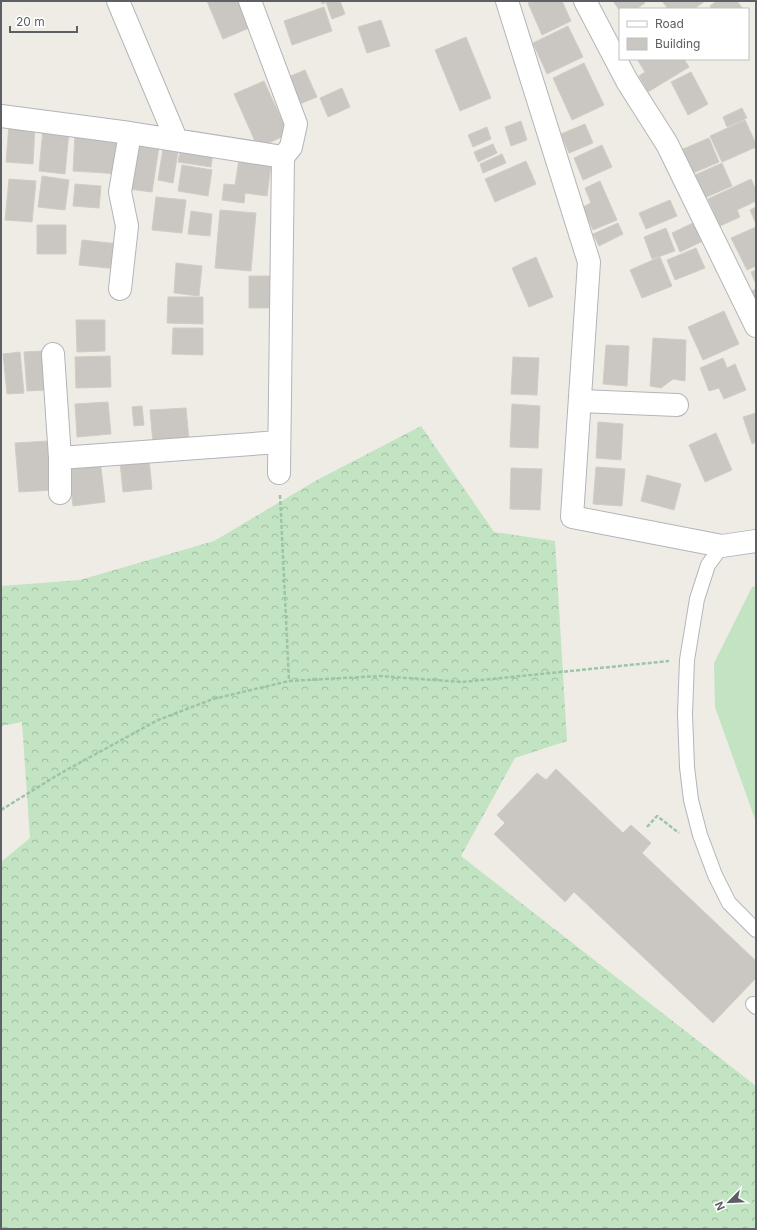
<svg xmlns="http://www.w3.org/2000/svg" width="757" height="1230" viewBox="0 0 757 1230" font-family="Inter,sans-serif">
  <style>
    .grass { fill: #c3e4c3 }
    .forest { fill: url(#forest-crowns) }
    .building { fill: #cac6c2; stroke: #d2cdc3 }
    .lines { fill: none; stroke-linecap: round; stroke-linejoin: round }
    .service-casing { stroke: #b2b5b9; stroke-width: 16 }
    .minor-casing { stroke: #b2b5b9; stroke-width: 24 }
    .path { stroke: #9cc5a7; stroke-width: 2.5; stroke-dasharray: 4 2; stroke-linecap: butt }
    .service { stroke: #fff; stroke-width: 14 }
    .minor { stroke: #fff; stroke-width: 22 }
  </style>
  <defs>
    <pattern id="forest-crowns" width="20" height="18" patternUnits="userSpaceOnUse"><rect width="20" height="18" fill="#c3e4c3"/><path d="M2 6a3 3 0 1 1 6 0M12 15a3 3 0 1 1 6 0" fill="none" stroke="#a2bca2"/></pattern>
  </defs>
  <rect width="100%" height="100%" fill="#eeece5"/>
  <path class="grass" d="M756,586V822L715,707L714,663L752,587Z"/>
  <path class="forest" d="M421,426L494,532L555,541L567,741L515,758L461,856L756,1086V1229H1V862L30,838L22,722L1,726V586L80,580L214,541L317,480Z"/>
  <path class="building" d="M207,1H238L249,28L223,39Z
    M321,1H340L345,14L332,19L326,2L322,4Z
    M533,1H562L571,21L542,35L528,3Z
    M613,1H643L645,3L636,9H620V11Z
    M662,1H705L694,9H668Z
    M717,1H737L743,9H712L710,6Z
    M324,7L332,31L292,45L284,21Z
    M381,20L390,46L367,53L358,27Z
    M568,26L583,57L547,74L533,43Z
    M466,37L491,98L460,111L435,50Z
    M637,59H684L689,67L648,92L639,76L645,72Z
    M584,63L604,105L572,120L553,78Z
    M305,70L317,97L297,105L286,78Z
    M691,72L708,104L688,115L671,82Z
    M264,81L288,134L258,148L234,94Z
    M342,88L350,107L328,117L320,98Z
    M742,108L747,118L727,127L723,117Z
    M745,120L756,144V147L722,162L710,136Z
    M521,121L527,140L511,146L505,127Z
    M585,124L593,143L569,153L561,134Z
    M9,125L35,127L33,164L6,162Z
    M487,127L491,139L473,147L468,135Z
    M43,129L69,131L65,174L39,171Z
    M75,134L122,137L121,174L73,171Z
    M709,138L719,162L686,176L676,152Z
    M164,142L179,145L173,183L158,180Z
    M134,143L159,147L152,192L128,189Z
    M493,144L497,153L478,162L474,152Z
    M602,145L612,167L583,180L574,158Z
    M181,147L213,152L211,167L178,162Z
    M240,153L272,157L267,196L245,193L244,203L222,200L224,184L235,185Z
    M502,154L506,163L483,173L480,164Z
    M526,161L536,184L495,202L485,179Z
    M722,163L732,186L702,199L693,176Z
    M182,165L212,170L208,196L178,191Z
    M42,176L69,180L65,210L38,207Z
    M9,179L36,181L32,222L5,220Z
    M751,179L756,190V201L737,210L740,217L720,226L708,199Z
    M600,181L617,220L593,230L583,207L591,203L585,188Z
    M75,184L101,186L99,208L73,206Z
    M156,197L186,200L182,233L152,230Z
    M670,200L677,216L646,229L639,213Z
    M756,207V224L750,210Z
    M220,210L256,213L251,271L215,268Z
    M191,211L212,214L210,236L188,234Z
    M695,222L703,241L680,252L672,233Z
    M618,223L623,234L599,246L593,234Z
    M37,225H66V254H37Z
    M756,227V266L747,270L731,238Z
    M666,228L675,251L652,259L644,237Z
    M82,240L119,244L117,269L79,265Z
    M696,248L705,268L675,280L667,260Z
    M536,257L553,297L529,307L512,268Z
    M660,257L672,286L642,298L630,270Z
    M176,263L202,266L199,296L174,293Z
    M756,270V281L755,282L751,272Z
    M249,276H275V308H249Z
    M756,289V307L749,292Z
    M168,297H203V324L167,323Z
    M724,311L739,344L703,360L688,327Z
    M76,320H105V351L77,352Z
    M173,328H203V355L172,354Z
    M653,338L686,340L685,381L673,379L661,388L650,386Z
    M606,345L629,346L627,386L603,384Z
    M43,351L46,390L27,391L24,352Z
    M20,352L24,393L7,394L3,354Z
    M110,356L111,387L76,388L75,357Z
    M513,357L539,358L537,395L511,394Z
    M723,358L727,368L735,364L746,390L724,399L719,388L709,391L700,368Z
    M108,402L111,434L77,437L75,404Z
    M512,404L540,406L538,448L510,447Z
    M142,406L144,425L134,426L132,407Z
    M186,408L189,440L153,443L150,410Z
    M756,413V442L752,444L743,417Z
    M598,422L623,424L621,460L596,458Z
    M716,433L732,470L705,482L689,445Z
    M49,441L53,490L19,492L15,443Z
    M100,459L105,502L73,506L68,463Z
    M149,459L152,489L123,492L120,462Z
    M596,467L625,469L622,506L593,504Z
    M511,468L542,469L540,510L510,509Z
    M647,475L681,484L674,510L641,501Z
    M556,769L623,833L631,825L651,843L642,853L756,961V978L713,1023L574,892L565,902L494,834L505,823L497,815L537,773L546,780Z"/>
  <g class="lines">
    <g class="service-casing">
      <path id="service" d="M722,546L708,565L697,599L687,660L685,714L687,767L691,800L700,835L715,875L729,903L756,930
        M753,1004L756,1007"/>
    </g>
    <g class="minor-casing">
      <path id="minor" d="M118,1L176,139
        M250,1L296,124L291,147L283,157L279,473
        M507,1L589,262L572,517L722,546L756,541
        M585,1L627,81L667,144L756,326
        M1,116L130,133L283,157
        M120,289L127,226L120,192L130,133
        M53,354L60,458V493
        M580,401L677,405
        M60,458L279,442"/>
    </g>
    <path class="path" d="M280,495L289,681
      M1,810L61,773L158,720L213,699L289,681L380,676L462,682L669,661
      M647,827L657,816L679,833"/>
    <use href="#service" class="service"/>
    <use href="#minor" class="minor"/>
  </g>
  <rect width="757" height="1230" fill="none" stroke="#5c6064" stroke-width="4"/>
  <rect x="619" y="8" width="130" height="52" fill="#ffffff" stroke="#bebfc1"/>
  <rect x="627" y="21" width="20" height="6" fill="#ffffff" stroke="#bebfc1"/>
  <text x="655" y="28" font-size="12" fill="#5c6064">Road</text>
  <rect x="627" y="38" width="20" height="12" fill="#cac6c2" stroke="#bebfc1"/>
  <text x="655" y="48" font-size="12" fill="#5c6064">Building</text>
  <g transform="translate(729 1202) rotate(246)" stroke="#ffffff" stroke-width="3" paint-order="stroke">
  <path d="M0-3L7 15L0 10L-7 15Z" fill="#5c6064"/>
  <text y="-6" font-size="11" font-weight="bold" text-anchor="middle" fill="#5c6064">N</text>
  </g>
  <path d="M10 26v6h67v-6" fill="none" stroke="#5c6064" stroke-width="2"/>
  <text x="16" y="26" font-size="12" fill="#5c6064" stroke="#ffffff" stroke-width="3" paint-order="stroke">20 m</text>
</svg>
